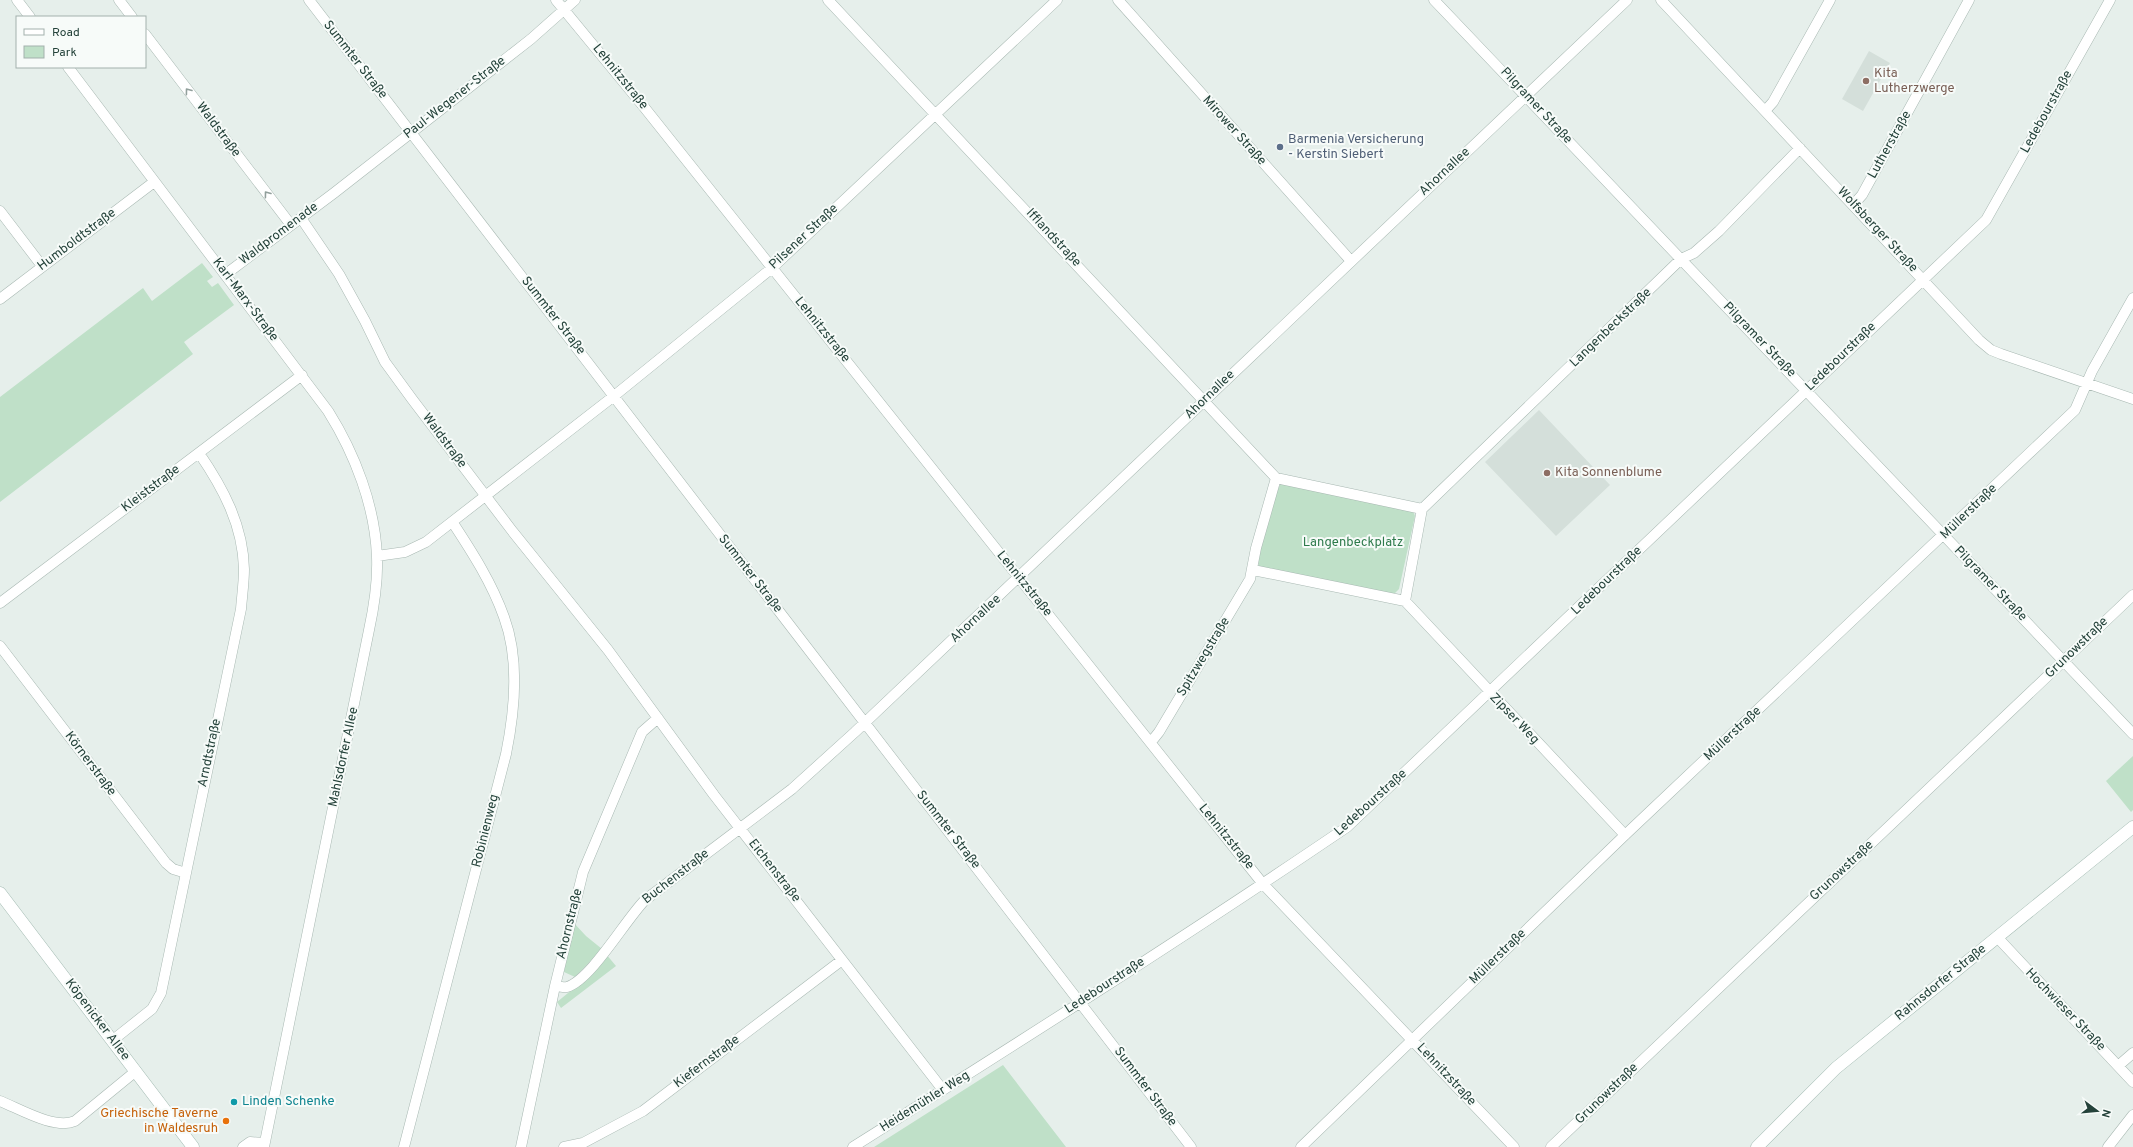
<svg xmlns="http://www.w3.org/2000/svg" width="2133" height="1147" viewBox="0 0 2133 1147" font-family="Overpass,sans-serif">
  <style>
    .built { fill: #d4dfda }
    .green { fill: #bfe0c8 }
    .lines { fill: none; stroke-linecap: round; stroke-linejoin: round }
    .street-casing { stroke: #a8b8b2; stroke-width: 11 }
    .secondary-casing { stroke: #a4bbb3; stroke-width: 13 }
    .street { stroke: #fff; stroke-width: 10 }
    .secondary { stroke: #fff; stroke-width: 12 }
    .oneway { stroke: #92a09c }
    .education-dot { fill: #8d6e63; stroke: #f7fbf9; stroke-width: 1.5 }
    .service-dot { fill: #5c6f8a; stroke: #f7fbf9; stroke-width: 1.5 }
    .culture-dot { fill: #0f9aa8; stroke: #f7fbf9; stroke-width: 1.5 }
    .food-dot { fill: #e8710a; stroke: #f7fbf9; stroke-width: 1.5 }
    .labels { text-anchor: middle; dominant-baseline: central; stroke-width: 4; stroke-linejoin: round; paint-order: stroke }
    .street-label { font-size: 13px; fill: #24423a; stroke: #f7fbf9 }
    .education-label { font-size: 13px; fill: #785e54; stroke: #f7fbf9; text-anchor: start }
    .service-label { font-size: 13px; fill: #4e5e75; stroke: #f7fbf9; text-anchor: start }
    .park-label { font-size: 13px; fill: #2d7a4b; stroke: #f7fbf9 }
    .culture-label { font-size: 13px; fill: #0d838f; stroke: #f7fbf9; text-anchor: start }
    .food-label { font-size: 13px; fill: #c56008; stroke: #f7fbf9; text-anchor: end }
  </style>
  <rect width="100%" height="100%" fill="#e6efeb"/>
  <path class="built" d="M1869,51L1890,63L1863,111L1842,99Z
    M1539,410L1610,485L1556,536L1485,462Z"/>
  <path class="green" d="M202,263L213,277L207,281L212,287L218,283L234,305L184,342L193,354L0,502V397L143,288L152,301Z
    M1285,483L1413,511L1415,516L1399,589L1392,596L1259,567L1257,557L1276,493L1280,485Z
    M2133,756V810L2131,812L2106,781Z
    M573,922L586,936L602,949L575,977L564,972Z
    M606,954L616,966L561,1008L557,1002L584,980Z
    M1003,1065L1066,1147H874Z"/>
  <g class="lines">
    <g class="street-casing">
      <path id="street" d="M17,0L30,17
        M119,0L132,17
        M309,0L1191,1147
        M556,0L644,107L1263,884L1514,1147
        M828,0L1276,478
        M1118,0L1351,261
        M1434,0L2133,734
        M1661,0L1979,340L1991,350L2001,354L2133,399
        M145,34L291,225
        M68,67L328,411C355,454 375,506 377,557C378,582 374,607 369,630L264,1147
        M1765,111L1773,102L1830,0
        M1854,204L1862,195L1969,0
        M0,211L42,266
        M301,218L339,274L365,321L385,362L412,399L513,532L608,650L714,795L943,1090
        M226,274L334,193L531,39L575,0
        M0,299L154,182
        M1276,478L1422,509
        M1422,509L1681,259L1694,253L1719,231L1800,148
        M377,556L405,552L426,542L614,396L772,268L1057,0
        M1253,570L1405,601L1422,509
        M1405,601L1625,835
        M0,603L302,375
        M0,646L166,863L173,869L186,873
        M1151,742L1159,732L1250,579L1256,548L1276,478
        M1997,937L2133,1082
        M555,986C559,986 564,988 567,987C591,980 626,919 645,900L792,789L855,732L1627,0
        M113,1040L152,1009L161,993L241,609C242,596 244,582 244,569C243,525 223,488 199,453
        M2118,1066L2133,1053
        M0,1101C20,1109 55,1130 75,1121L136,1071
        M243,1147L250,1142L264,1143
        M404,1147L506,754C515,710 520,660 504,617C492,583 472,552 453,523
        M521,1147L555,986L583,872L642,732L658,718
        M564,1147L583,1143L643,1111L842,960
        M853,1147C1019,1042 1185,937 1347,827L1986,220L2110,0
        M1301,1147L1625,835L2075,410L2092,371L2133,298
        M1551,1147L2133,595
        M2108,1147L2133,1115"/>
    </g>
    <g class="secondary-casing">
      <path id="secondary" d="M0,893L193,1147
        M1757,1147L1836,1068L2133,827"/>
    </g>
    <use href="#street" class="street"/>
    <use href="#secondary" class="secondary"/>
  </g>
  <defs><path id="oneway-chevron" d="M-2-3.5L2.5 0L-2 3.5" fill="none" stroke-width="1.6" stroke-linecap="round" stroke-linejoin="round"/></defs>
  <g class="oneway">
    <use href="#oneway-chevron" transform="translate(188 91) rotate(-127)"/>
    <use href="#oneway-chevron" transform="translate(267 194) rotate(-127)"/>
  </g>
  <g class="education-dot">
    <circle cx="1866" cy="81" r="4"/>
    <circle cx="1547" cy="473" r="4"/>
  </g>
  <circle class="service-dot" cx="1280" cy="147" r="4"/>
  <circle class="culture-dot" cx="234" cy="1102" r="4"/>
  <circle class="food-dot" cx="226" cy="1121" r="4"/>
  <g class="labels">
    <g class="street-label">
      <text transform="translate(355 60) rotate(52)">Summter Straße</text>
      <text transform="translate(620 77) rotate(51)">Lehnitzstraße</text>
      <text transform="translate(455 98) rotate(-38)">Paul-Wegener-Straße</text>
      <text transform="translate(1536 106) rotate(47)">Pilgramer Straße</text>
      <text transform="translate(2047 112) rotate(-61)">Ledebourstraße</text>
      <text transform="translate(218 130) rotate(53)">Waldstraße</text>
      <text transform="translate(1234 131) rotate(48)">Mirower Straße</text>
      <text transform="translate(1890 145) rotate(-61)">Lutherstraße</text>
      <text transform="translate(1445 172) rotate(-43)">Ahornallee</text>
      <text transform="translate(1877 230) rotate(47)">Wolfsberger Straße</text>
      <text transform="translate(279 234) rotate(-37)">Waldpromenade</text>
      <text transform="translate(804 237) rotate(-43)">Pilsener Straße</text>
      <text transform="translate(1053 238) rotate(47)">Ifflandstraße</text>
      <text transform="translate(77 240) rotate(-37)">Humboldtstraße</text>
      <text transform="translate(245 300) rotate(53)">Karl-Marx-Straße</text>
      <text transform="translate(553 316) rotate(52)">Summter Straße</text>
      <text transform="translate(1611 328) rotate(-44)">Langenbeckstraße</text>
      <text transform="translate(822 330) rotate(51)">Lehnitzstraße</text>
      <text transform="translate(1759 340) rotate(46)">Pilgramer Straße</text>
      <text transform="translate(1841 357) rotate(-44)">Ledebourstraße</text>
      <text transform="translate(1210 395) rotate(-44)">Ahornallee</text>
      <text transform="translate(444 441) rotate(53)">Waldstraße</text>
      <text transform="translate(151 489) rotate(-37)">Kleiststraße</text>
      <text transform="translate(1969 512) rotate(-44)">Müllerstraße</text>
      <text transform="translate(750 574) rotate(52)">Summter Straße</text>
      <text transform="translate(1607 581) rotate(-44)">Ledebourstraße</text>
      <text transform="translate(1024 584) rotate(51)">Lehnitzstraße</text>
      <text transform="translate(1990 584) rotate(46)">Pilgramer Straße</text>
      <text transform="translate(976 619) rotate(-43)">Ahornallee</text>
      <text transform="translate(2077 648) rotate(-44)">Grunowstraße</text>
      <text transform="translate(1204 657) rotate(-59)">Spitzwegstraße</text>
      <text transform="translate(1514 719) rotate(46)">Zipser Weg</text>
      <text transform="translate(1733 734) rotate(-43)">Müllerstraße</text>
      <text transform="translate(210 753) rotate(-78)">Arndtstraße</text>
      <text transform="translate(344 757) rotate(-78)">Mahlsdorfer Allee</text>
      <text transform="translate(90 764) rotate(53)">Körnerstraße</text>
      <text transform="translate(1371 803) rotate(-42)">Ledebourstraße</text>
      <text transform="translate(948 830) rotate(52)">Summter Straße</text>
      <text transform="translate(486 831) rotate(-76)">Robinienweg</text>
      <text transform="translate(1226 837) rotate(51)">Lehnitzstraße</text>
      <text transform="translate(774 871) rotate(52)">Eichenstraße</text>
      <text transform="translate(1842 871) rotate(-43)">Grunowstraße</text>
      <text transform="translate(676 877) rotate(-38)">Buchenstraße</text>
      <text transform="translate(570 924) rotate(-76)">Ahornstraße</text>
      <text transform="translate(1498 957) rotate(-44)">Müllerstraße</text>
      <text transform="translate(1941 983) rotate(-39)">Rahnsdorfer Straße</text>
      <text transform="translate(1105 986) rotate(-33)">Ledebourstraße</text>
      <text transform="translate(2065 1010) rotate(46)">Hochwieser Straße</text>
      <text transform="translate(97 1020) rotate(53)">Köpenicker Allee</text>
      <text transform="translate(707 1062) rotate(-37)">Kiefernstraße</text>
      <text transform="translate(1446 1075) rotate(47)">Lehnitzstraße</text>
      <text transform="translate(1145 1087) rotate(53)">Summter Straße</text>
      <text transform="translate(1607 1094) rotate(-44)">Grunowstraße</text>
      <text transform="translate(925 1102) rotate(-32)">Heidemühler Weg</text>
    </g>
    <g class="education-label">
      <text x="1874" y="74">Kita<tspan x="1874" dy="15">Lutherzwerge</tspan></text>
      <text x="1555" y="473">Kita Sonnenblume</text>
    </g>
    <g class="service-label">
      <text x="1288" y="140">Barmenia Versicherung<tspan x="1288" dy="15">- Kerstin Siebert</tspan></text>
    </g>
    <g class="park-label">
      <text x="1353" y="543">Langenbeckplatz</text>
    </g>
    <g class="culture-label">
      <text x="242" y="1102">Linden Schenke</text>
    </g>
    <g class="food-label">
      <text x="218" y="1114">Griechische Taverne<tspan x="218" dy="15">in Waldesruh</tspan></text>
    </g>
  </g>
  <rect x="16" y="16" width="130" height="52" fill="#f7fbf9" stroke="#a3b1ad"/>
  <rect x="24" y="29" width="20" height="6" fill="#ffffff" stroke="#a3b1ad"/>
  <text x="52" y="36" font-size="12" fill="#24423a">Road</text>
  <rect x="24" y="46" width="20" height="12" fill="#bfe0c8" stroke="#a3b1ad"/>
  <text x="52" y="56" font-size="12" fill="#24423a">Park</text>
  <g transform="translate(2097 1111) rotate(106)" stroke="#f7fbf9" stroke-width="3" paint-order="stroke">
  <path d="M0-3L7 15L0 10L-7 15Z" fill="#24423a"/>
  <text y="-6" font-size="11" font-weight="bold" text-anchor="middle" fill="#24423a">N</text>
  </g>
</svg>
